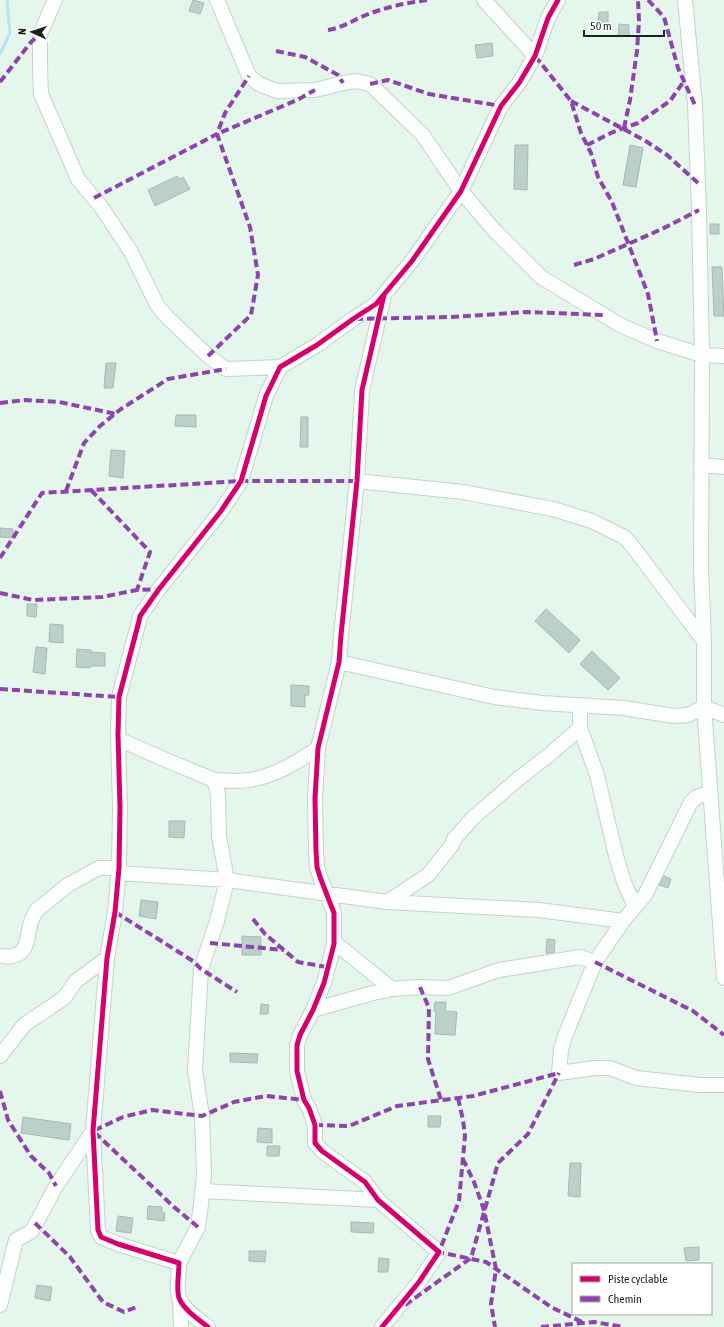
<svg xmlns="http://www.w3.org/2000/svg" width="724" height="1327" viewBox="0 0 724 1327" font-family="'Asap Condensed',sans-serif">
  <style>
    .lines { fill: none; stroke-linecap: round; stroke-linejoin: round }
    .stream { stroke: #b8e4f1; stroke-width: 3 }
    .building { fill: #bcd0cb; stroke: #a9b8b3 }
    .minor-casing { stroke: #c5d3cc; stroke-width: 16 }
    .minor { stroke: #fbfefc; stroke-width: 14 }
    .quiet { stroke: #8e44ad; stroke-width: 4; stroke-dasharray: 8 4; stroke-linecap: butt }
    .cycleway-casing { stroke: #fff; stroke-width: 8 }
    .cycleway { stroke: #d6006c; stroke-width: 5 }
  </style>
  <rect width="100%" height="100%" fill="#e5f6ed"/>
  <g class="lines">
    <path class="stream" d="M0,54L10,33L7,0"/>
  </g>
  <path class="building" d="M193,0L204,3L200,14L189,11Z
    M599,12H608V24H598Z
    M619,24L629,25V36H618Z
    M492,43L493,56L477,58L475,45Z
    M515,145H528L527,190L514,189Z
    M630,145L643,148L636,187L623,185Z
    M177,176L179,179L183,177L190,189L155,206L148,190Z
    M710,224H719V234H710Z
    M712,267H722L724,316H714Z
    M106,363H116L113,388H104Z
    M176,415H196V427L175,426Z
    M301,417H308V447H300Z
    M111,450L125,451L123,478L109,476Z
    M0,528L13,529V538L0,537Z
    M27,604H37L36,617L27,616Z
    M546,609L580,640L569,653L535,621Z
    M50,624L63,625V643L49,642Z
    M36,647L47,648L45,674L33,672Z
    M77,649L91,650V652L105,653V666H90V668L76,667Z
    M592,651L620,678L608,690L580,664Z
    M291,685L309,686V695H305V707L291,706Z
    M169,821H185L184,838L169,837Z
    M664,876L671,879L668,888L659,885Z
    M141,900L158,902L156,919L139,916Z
    M242,936L261,937V955H242Z
    M547,939L555,940L554,953H546Z
    M435,1002H446L445,1011L457,1012L455,1035L435,1034L436,1011H434Z
    M261,1004L269,1005L268,1014H260Z
    M230,1053L258,1054L257,1063L230,1062Z
    M428,1116H441L440,1127H428Z
    M23,1117L71,1124L69,1140L21,1133Z
    M258,1128L272,1129V1143L257,1142Z
    M267,1146H280L279,1156H267Z
    M570,1163H581L580,1197L568,1196Z
    M148,1206L162,1207V1212L165,1213L164,1221L147,1219Z
    M118,1216L133,1218L131,1233L116,1231Z
    M351,1222L374,1223L373,1233L351,1232Z
    M699,1247V1260L686,1261L684,1248Z
    M249,1251H266L265,1262L249,1261Z
    M379,1258L389,1259L388,1272H378Z
    M37,1285L52,1287L50,1301L35,1298Z"/>
  <g class="lines">
    <g class="minor-casing">
      <path id="minor" d="M55,0L40,34V64L41,94L78,179L102,208L131,252L157,305L167,317L208,356L226,369L280,367
        M217,0L249,76L259,84L277,91L315,90L343,83L356,81L370,84L422,134L461,191L494,230L541,277L620,325L657,341L702,355L724,356
        M484,0L535,56
        M685,0L695,105L699,210L702,355L701,568L704,641V707L724,978
        M701,465L724,467
        M357,481L463,492L553,509L592,521L624,537L630,543L704,641
        M339,662L494,697L542,703L624,708L674,716L688,715L704,707L724,715
        M580,728L597,775L616,856L624,882L635,907
        M118,739L166,760L214,780L218,794L219,836L227,880L217,921L201,969L195,1070L202,1116L204,1174L201,1204L198,1227L179,1263
        M214,780C225,780 237,782 248,780C274,777 297,762 318,748
        M710,792L697,797L691,802L645,895L623,921L595,962L565,1036L561,1049L559,1073L595,1068H610L636,1078L700,1085H724
        M118,873L227,880L387,902L428,875L452,845L454,839L474,817L518,779L549,755L580,728V705
        M387,902L539,910L623,921
        M334,942L392,989
        M0,956C4,956 9,957 13,956C29,953 27,934 31,922C32,917 35,914 37,910L68,885L95,870L99,868H119
        M313,1010L369,994L392,989L420,987L448,988L499,970L580,957L595,962
        M0,1056L24,1025L64,998L76,981L107,958
        M203,1191L378,1200
        M180,1300L181,1327
        M0,1305L16,1240L32,1231L56,1186L93,1131
        M208,1327C198,1319 184,1310 179,1298C176,1288 179,1274 179,1263L118,1244L101,1237L98,1230L93,1131L107,958L115,912L119,868L120,807L118,735L119,697L139,621L140,616L159,589L221,511L241,481L266,396L280,367L317,345L353,319L376,304L412,261L461,191L501,106L519,83L535,56L548,18L558,0
        M382,1327L419,1282L439,1252L378,1200L365,1182L322,1151L315,1143V1125L309,1108L304,1100L297,1071V1045L300,1035L313,1010L324,983L334,944V913L320,877L317,867L316,851L315,798L318,748L339,662L341,635L357,481L362,390L384,296"/>
    </g>
    <use href="#minor" class="minor"/>
    <path class="quiet" d="M648,0L664,17L678,68L695,105
      M328,30C342,28 353,20 366,15C386,7 406,3 427,0
      M276,51L305,57L338,75L343,83
      M535,56L571,101L581,133L591,153L598,177L612,202L648,294L657,341
      M0,82L31,42L40,34
      M370,84L388,80L429,94L501,106
      M571,101L644,140L667,155L698,183
      M624,128L630,100L637,51L639,21L638,0
      M587,145L613,132L638,123L670,101L684,81
      M94,198L217,134L225,113L249,76
      M574,265L594,259L662,229L699,210
      M355,319L452,317L527,312L603,315
      M208,356L251,315L258,275L250,227L217,134L297,100L315,90
      M0,403L25,400L59,402L116,414
      M91,490L150,552L137,590
      M66,491L84,443L100,426L121,409L168,379L226,369
      M0,558L42,493L241,481H357
      M0,593L33,600L102,597L137,590L159,589
      M0,689L119,697
      M115,912L193,961L201,969L237,992
      M253,919L265,934L298,962L327,967
      M210,943L284,950
      M595,962L693,1011L724,1035
      M420,987L429,1008L428,1059L441,1100
      M0,1091L8,1120L31,1156L49,1173L56,1186
      M458,1098L463,1120L465,1136L459,1201L439,1252L486,1262L551,1307L584,1323
      M315,1125L349,1126L397,1106L473,1096L559,1073
      M463,1159L474,1182L484,1210L496,1269L491,1304L495,1327
      M35,1223L70,1257L103,1302L124,1312L139,1306
      M198,1227L174,1207L93,1131L123,1117L152,1110L202,1116L234,1102L266,1096L304,1100
      M405,1305L471,1258L498,1163L528,1134L559,1073
      M541,1327L594,1322L624,1327"/>
    <g class="cycleway-casing">
      <path id="cycleway" d="M208,1327C198,1319 184,1310 179,1298C176,1288 179,1274 179,1263L118,1244L101,1237L98,1230L93,1131L107,958L115,912L119,868L120,807L118,735L119,697L139,621L140,616L159,589L221,511L241,481L266,396L280,367L317,345L353,319L376,304L412,261L461,191L501,106L519,83L535,56L548,18L558,0
        M382,1327L419,1282L439,1252L378,1200L365,1182L322,1151L315,1143V1125L309,1108L304,1100L297,1071V1045L300,1035L313,1010L324,983L334,944V913L320,877L317,867L316,851L315,798L318,748L339,662L341,635L357,481L362,390L384,295"/>
    </g>
    <use href="#cycleway" class="cycleway"/>
  </g>
  <rect x="572" y="1263" width="140" height="52" fill="#ffffff" stroke="#a3a7a5"/>
  <rect x="580" y="1276" width="20" height="6" fill="#d6006c" stroke="#a3a7a5"/>
  <text x="608" y="1283" font-size="12" fill="#19241e">Piste cyclable</text>
  <rect x="580" y="1296" width="20" height="6" fill="#8e44ad" stroke="#a3a7a5"/>
  <text x="608" y="1303" font-size="12" fill="#19241e">Chemin</text>
  <g transform="translate(32 32) rotate(273)" stroke="#ffffff" stroke-width="3" paint-order="stroke">
  <path d="M0-3L7 15L0 10L-7 15Z" fill="#19241e"/>
  <text y="-6" font-size="11" font-weight="bold" text-anchor="middle" fill="#19241e">N</text>
  </g>
  <path d="M584 30v6h80v-6" fill="none" stroke="#19241e" stroke-width="2"/>
  <text x="590" y="30" font-size="12" fill="#19241e" stroke="#ffffff" stroke-width="3" paint-order="stroke">50 m</text>
</svg>
